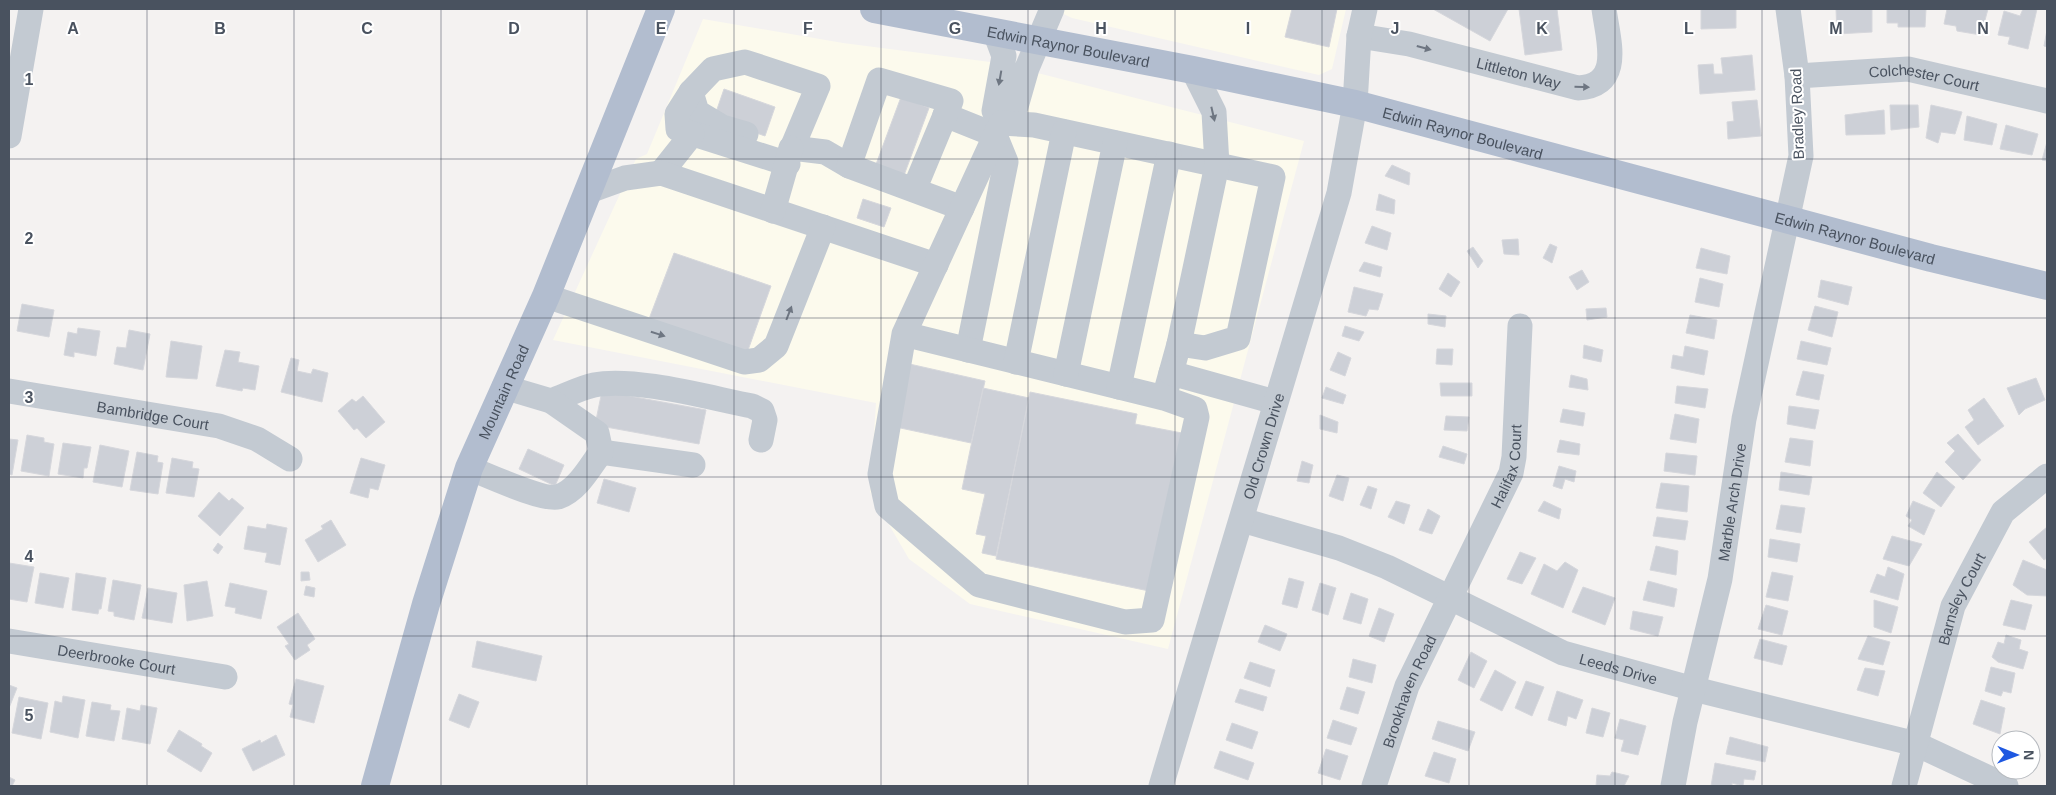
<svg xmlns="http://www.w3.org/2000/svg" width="2056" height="795" viewBox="0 0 2056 795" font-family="Arial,sans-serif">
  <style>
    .commercial { fill: #fcfaed }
    .building { fill: #cdd0d7; stroke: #d6d7dc }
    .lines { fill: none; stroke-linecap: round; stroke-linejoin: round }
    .minor { stroke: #c3cad2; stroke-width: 25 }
    .major { stroke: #b2bdcf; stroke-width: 28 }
    .oneway { fill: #6e7682 }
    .grid { fill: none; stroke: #49525f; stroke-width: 1; stroke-opacity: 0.55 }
    .labels { text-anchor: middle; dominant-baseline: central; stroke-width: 4; stroke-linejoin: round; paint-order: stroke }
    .street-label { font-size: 15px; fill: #49525f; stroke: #fff }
    .grid-label { font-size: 16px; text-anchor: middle; font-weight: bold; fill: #49525f; stroke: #fff; stroke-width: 4; stroke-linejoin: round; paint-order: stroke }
  </style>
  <rect width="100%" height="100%" fill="#f4f2f1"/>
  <path class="commercial" d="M1053,9H1346L1332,69L1319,75L1072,18Z
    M703,19L843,43L998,63L1304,141L1168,649L970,604L909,559L870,492L876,403L553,340L636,159L647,154Z"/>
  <path class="building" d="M1292,9H1337L1329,47L1285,37Z
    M1433,9H1508L1490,41Z
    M1519,9H1557L1562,50L1525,55Z
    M1701,9H1736V28L1701,29Z
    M1836,9H1872V32L1837,34Z
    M1887,9H1926L1925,27H1898V23H1887Z
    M1947,9H1988L1981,35L1957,31L1956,26L1944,24Z
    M2023,9H2037L2028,49L2008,44L2010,37L1998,35L2004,11L2020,16Z
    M2047,30V47L2044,46Z
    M1752,55L1755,90L1700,94L1698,65L1713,64L1714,74H1723L1721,58Z
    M724,89L775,107L765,136L714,118Z
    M901,97L929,108L903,178L875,167Z
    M1757,100L1761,136L1728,139L1727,122L1734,121L1732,102Z
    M1890,105H1918L1919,127L1891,130Z
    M1931,105L1962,112L1955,134L1941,132L1938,143L1926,138Z
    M1884,110L1885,134L1846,135L1845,115Z
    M1967,116L1997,124L1992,145L1964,140Z
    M2006,125L2038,134L2032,155L2000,149Z
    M2047,142V161L2042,160Z
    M1392,165L1410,173L1409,185L1385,176Z
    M1379,194L1395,200L1394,214L1376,210Z
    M863,199L891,208L884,227L857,218Z
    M1372,226L1391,233L1387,250L1365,243Z
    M1518,239L1519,255L1504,254L1502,240Z
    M1550,244L1557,247L1552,263L1543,258Z
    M1473,247L1483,261L1478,268L1467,251Z
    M1701,248L1730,256L1727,274L1696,268Z
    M674,253L771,286L747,353L649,319Z
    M1364,262L1382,267L1380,277L1359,271Z
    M1582,270L1589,282L1577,290L1569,277Z
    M1448,273L1460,282L1451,297L1439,289Z
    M1700,278L1723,284L1719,307L1695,302Z
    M1821,280L1852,287L1848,305L1818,297Z
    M1354,287L1383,294L1378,310L1369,309L1366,316L1348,312Z
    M22,304L54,310L49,337L17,331Z
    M1815,306L1838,312L1832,337L1808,330Z
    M1606,308L1607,317L1587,320L1586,309Z
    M1428,314L1446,316L1445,327L1428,324Z
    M1690,315L1717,320L1714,339L1686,333Z
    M1345,326L1364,332L1359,341L1342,336Z
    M78,328L100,331L96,356L74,352V357L64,355L68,332L77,334Z
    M129,330L150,334L143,370L114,364L117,347L126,348Z
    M171,341L202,346L197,379L166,377Z
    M1801,341L1831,348L1827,365L1797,359Z
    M1584,345L1603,350L1601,362L1583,358Z
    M1685,346L1708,351L1704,375L1671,368L1673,355L1683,357Z
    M1437,349H1453L1452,365L1436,364Z
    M225,350L240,352L238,362L259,366L255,390L243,388L242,391L216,386Z
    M1338,352L1351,358L1345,376L1330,370Z
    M291,358L299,360L297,371L311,374L313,369L328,373L322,402L281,392Z
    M905,363L985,381L971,443L891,426Z
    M1803,371L1824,375L1819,400L1796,395Z
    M1571,375L1587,379L1588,390L1569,387Z
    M2036,378L2045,400L2025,409L2019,415L2007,388Z
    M1440,383H1472V396H1441Z
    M1677,386L1708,389L1705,408L1675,403Z
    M1326,387L1346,395L1343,404L1322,398Z
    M983,388L1029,398L996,556L982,553L986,536L976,534L985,494L962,489Z
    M602,391L706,410L699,444L595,425Z
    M1030,392L1137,414L1135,424L1182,433L1149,591L996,559Z
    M363,396L385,422L366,438L357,428L354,430L338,411L352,399L356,402Z
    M1984,398L2004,426L1978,445L1965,427L1974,420L1968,410Z
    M1789,406L1819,410L1815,429L1787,424Z
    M1563,409L1585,413L1583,426L1560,422Z
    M1675,414L1699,419L1696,443L1670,439Z
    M1320,415L1338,422L1337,433L1320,429Z
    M1446,416L1469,417L1467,431L1444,430Z
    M1958,434L1981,460L1963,480L1945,462L1955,451L1947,443Z
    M27,435L44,438V442L54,444L49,476L21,471Z
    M1790,438L1813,441L1810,466L1785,462Z
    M9,439L18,440L12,475L9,474Z
    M1560,440L1580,444L1579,455L1557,452Z
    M63,443L91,447L87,468H84L83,478L58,474Z
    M100,445L129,451L122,487L93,482Z
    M1443,446L1467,454L1464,464L1439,457Z
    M528,449L564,465L555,486L519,469Z
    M137,452L158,456L157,462L163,463L158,494L130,490Z
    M1666,453L1697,456L1695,475L1664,471Z
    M172,458L193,462L192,468L199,469L194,497L166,493Z
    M361,458L385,465L378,490L370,488L368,498L350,493Z
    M1302,461L1313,465L1309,483L1297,481Z
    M1559,466L1576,471L1574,482L1565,479L1562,489L1553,486Z
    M1781,472L1812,477L1809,495L1779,490Z
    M1937,472L1955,487L1941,507L1923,493Z
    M1337,475L1349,478L1343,501L1329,496Z
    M604,479L636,488L629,512L597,503Z
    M1661,483L1689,486L1687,512L1656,508Z
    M1368,486L1377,489L1371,509L1360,505Z
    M219,492L229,501L232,498L244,508L220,536L198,516Z
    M1396,501L1410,505L1404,524L1388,517Z
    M1544,501L1561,509L1559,519L1538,511Z
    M1913,501L1935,510L1924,535L1908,526L1912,520L1906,516Z
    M1781,505L1805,508L1801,533L1776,529Z
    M1428,509L1440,516L1432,534L1419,530Z
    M1657,517L1688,521L1685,540L1653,536Z
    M331,520L346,545L318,562L305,540L323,529L321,526Z
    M267,524L287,528L280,565L265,562L267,553L244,549L248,526L266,529Z
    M2047,527V558L2044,560L2029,542Z
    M1892,536L1922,544L1909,566L1883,559Z
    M1770,539L1800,544L1797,562L1768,557Z
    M218,543L223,547L218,554L213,550Z
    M1656,546L1678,551L1676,575L1650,570Z
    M1520,552L1536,558L1522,584L1507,579Z
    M2023,560L2047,570V596L2027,595L2013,585Z
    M1565,562L1578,570L1563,608L1531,594L1544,564L1557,571Z
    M9,563L34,567L27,602L9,599Z
    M1888,567L1904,574L1898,600L1870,592L1877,574L1885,577Z
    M301,572H309L310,580L301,581Z
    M1772,572L1793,576L1788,601L1766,597Z
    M40,573L69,578L63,608L35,603Z
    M76,573L106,578L101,609H99L98,614L72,610Z
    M1289,578L1304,582L1297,608L1282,604Z
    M113,580L141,585L134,620L114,616V612L108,611Z
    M207,581L213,616L187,621L184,585Z
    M1648,581L1677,589L1674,607L1643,600Z
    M230,583L267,591L261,619L235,613L236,608L225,606Z
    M1320,583L1336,588L1328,615L1312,610Z
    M306,586L315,588L314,597L304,595Z
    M1583,587L1615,598L1605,625L1572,612Z
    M148,588L177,593L172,623L142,618Z
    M1351,593L1368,599L1361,624L1343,619Z
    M1874,600L1898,607L1891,633L1874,627Z
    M2011,600L2032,605L2025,630L2003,625Z
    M1766,605L1788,611L1782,635L1758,629Z
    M1379,608L1394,614L1384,642L1369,636Z
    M1633,611L1663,617L1658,636L1630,629Z
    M298,613L315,639L307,645L310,650L295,660L285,646L289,644L277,627Z
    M1265,625L1287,634L1280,651L1258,642Z
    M2006,635L2021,640L2019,649L2028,652L2023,669L1998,662L1992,657L1998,642L2004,644Z
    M1868,636L1890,642L1883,665L1858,659Z
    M1760,639L1787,646L1782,665L1754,658Z
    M477,641L542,656L536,681L472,667Z
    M1471,652L1487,661L1474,688L1458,680Z
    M1353,659L1376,665L1372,683L1349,677Z
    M1250,662L1275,670L1270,687L1244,678Z
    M1991,667L2015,673L2011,693L2003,691L2001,696L1985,691Z
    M1865,668L1885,671L1878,696L1857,690Z
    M1495,670L1516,682L1502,711L1480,700Z
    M296,679L324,686L314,723L290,717L293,705L289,704Z
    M1526,681L1544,687L1532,716L1515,708Z
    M9,685L17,688L9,708Z
    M1347,687L1365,692L1358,714L1340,709Z
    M1240,689L1267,697L1263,711L1235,702Z
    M1557,691L1583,700L1576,719L1568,716L1566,726L1548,720Z
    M459,694L479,702L469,728L449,720Z
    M63,696L85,700L78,738L50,732L55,701L62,703Z
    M19,697L48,703L41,739L12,733Z
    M1981,700L2005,708L2000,734L1973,724Z
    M92,702L111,705L110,710L120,711L114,741L86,736Z
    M141,705L157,708L150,744L122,739L127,708L140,711Z
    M1592,708L1610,713L1603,737L1586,733Z
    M1620,719L1646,726L1638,755L1621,751L1624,740L1615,738Z
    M1333,720L1357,728L1351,745L1327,738Z
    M1438,721L1475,732L1468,751L1432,739Z
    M1232,723L1258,732L1252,749L1226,740Z
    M179,730L202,744L201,746L212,753L201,772L167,751Z
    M276,735L285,755L253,771L242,749L260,740L261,743Z
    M1730,737L1768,747L1765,762L1726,754Z
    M1326,749L1348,756L1340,780L1318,773Z
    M1220,751L1254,763L1248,780L1214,768Z
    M1434,752L1456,759L1449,783L1425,776Z
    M1715,763L1756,771L1754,780L1744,779L1743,786L1732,783V786H1711Z
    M1612,772L1629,776L1624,786H1596L1597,775L1610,776Z
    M9,777L15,780L12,786H9Z"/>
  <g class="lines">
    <g class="minor">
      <path d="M995,32L1004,56L994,111L1001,123L1013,117L1027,68L1052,9"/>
      <path id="s1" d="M1359,36L1409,44L1578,88C1624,85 1608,40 1604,9"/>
      <path id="s2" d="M1797,76L1908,69L2047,101"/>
      <path d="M691,92L697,112L722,127L746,134"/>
      <path d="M945,115L995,135L1006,162L968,350"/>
      <path d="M9,136L31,9"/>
      <path d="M788,164L678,129L677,114L691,92L713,69L745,62L818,86L792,148L825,152L849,166"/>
      <path d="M661,173L692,134"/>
      <path d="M914,190L951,101L879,80L849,166L962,208"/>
      <path d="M589,191L625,178L661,173L936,265"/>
      <path d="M773,211L791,148"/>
      <path d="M546,296L744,362L759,360L776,346L823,227"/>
      <path d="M904,334L880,474L887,506L979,585L1125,622L1152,620L1197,417L1195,409L1164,398L904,334L1001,123L1034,125L1273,177L1238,338L1205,348L1179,344L1164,398"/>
      <path d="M1179,344L1217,165L1214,112L1193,70"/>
      <path d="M1016,362L1064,132"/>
      <path d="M1171,373L1275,402"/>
      <path d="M1066,374L1115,143"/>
      <path d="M1119,387L1169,154"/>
      <path id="s3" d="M9,391L219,426L257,439L290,459"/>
      <path d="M551,401C565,396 580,388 594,385C635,377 710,398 752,406L762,411L765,420L761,440"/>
      <path d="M601,452L693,465"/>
      <path d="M469,468C487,475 543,501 558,497C577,491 590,467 601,452L597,433L551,401L504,387"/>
      <path id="s4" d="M1242,520L1339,548L1387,567L1563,653L1694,689L1916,744L2006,786"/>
      <path id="s5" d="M9,641L225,677"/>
      <path id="s6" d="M1161,786L1339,193L1355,104L1359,36L1365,9"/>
      <path id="s7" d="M1374,786L1407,686L1511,473L1514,457L1520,326"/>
      <path id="s8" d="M1673,786L1685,722L1720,579L1744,419L1801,156L1797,76L1788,9"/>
      <path id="s9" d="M1904,786L1953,606L2003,512L2047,476"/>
    </g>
    <g class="major">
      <path id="s10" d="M874,9L1193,70L1355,104L1931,258L2047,286"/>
      <path id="s11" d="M375,786L426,604L469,468L546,296L661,9"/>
    </g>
  </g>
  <defs><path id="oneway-solid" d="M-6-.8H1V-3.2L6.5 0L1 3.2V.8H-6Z" transform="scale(1.25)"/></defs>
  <g class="oneway">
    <use href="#oneway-solid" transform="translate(1424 48) rotate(15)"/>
    <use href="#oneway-solid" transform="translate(1000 78) rotate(100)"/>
    <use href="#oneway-solid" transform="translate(1582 87) rotate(2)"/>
    <use href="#oneway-solid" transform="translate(1213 114) rotate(77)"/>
    <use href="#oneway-solid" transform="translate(789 313) rotate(-69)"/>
    <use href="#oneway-solid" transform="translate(658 334) rotate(18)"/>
  </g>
  <path class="grid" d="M147,9V786M294,9V786M441,9V786M587,9V786M734,9V786M881,9V786M1028,9V786M1175,9V786M1322,9V786M1469,9V786M1615,9V786M1762,9V786M1909,9V786M9,159H2047M9,318H2047M9,477H2047M9,636H2047"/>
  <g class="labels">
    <g class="street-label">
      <text stroke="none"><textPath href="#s10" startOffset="198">Edwin Raynor Boulevard</textPath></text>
      <text stroke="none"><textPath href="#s1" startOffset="164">Littleton Way</textPath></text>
      <text stroke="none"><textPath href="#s2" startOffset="128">Colchester Court</textPath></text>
      <text transform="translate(1797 114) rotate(-92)">Bradley Road</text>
      <text stroke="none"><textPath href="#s10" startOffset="602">Edwin Raynor Boulevard</textPath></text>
      <text stroke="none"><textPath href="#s10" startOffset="1008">Edwin Raynor Boulevard</textPath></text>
      <text stroke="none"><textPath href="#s11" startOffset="415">Mountain Road</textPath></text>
      <text stroke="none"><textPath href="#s3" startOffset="146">Bambridge Court</textPath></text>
      <text stroke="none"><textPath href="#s6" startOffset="355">Old Crown Drive</textPath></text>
      <text stroke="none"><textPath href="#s7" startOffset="348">Halifax Court</textPath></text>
      <text stroke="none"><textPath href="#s8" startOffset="290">Marble Arch Drive</textPath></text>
      <text stroke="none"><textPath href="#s9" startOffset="196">Barnsley Court</textPath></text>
      <text stroke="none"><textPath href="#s5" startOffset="109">Deerbrooke Court</textPath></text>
      <text stroke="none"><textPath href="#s4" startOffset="406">Leeds Drive</textPath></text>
      <text stroke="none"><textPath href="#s7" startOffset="101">Brookhaven Road</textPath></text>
    </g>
  </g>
  <g class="grid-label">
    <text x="73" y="34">A</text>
    <text x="220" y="34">B</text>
    <text x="367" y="34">C</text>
    <text x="514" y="34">D</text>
    <text x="661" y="34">E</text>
    <text x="808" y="34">F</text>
    <text x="955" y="34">G</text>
    <text x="1101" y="34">H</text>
    <text x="1248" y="34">I</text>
    <text x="1395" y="34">J</text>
    <text x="1542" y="34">K</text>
    <text x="1689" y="34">L</text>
    <text x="1836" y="34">M</text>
    <text x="1983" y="34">N</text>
    <text x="29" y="85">1</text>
    <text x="29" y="244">2</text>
    <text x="29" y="403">3</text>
    <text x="29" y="562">4</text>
    <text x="29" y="721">5</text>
  </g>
  <rect width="2056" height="795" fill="none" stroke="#49525f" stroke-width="20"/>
  <g transform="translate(2016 755) rotate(91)"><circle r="24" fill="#ffffff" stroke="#b6babf"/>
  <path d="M0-4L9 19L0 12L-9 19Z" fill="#1e58e1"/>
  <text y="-8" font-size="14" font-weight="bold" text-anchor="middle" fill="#49525f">N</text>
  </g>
</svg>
